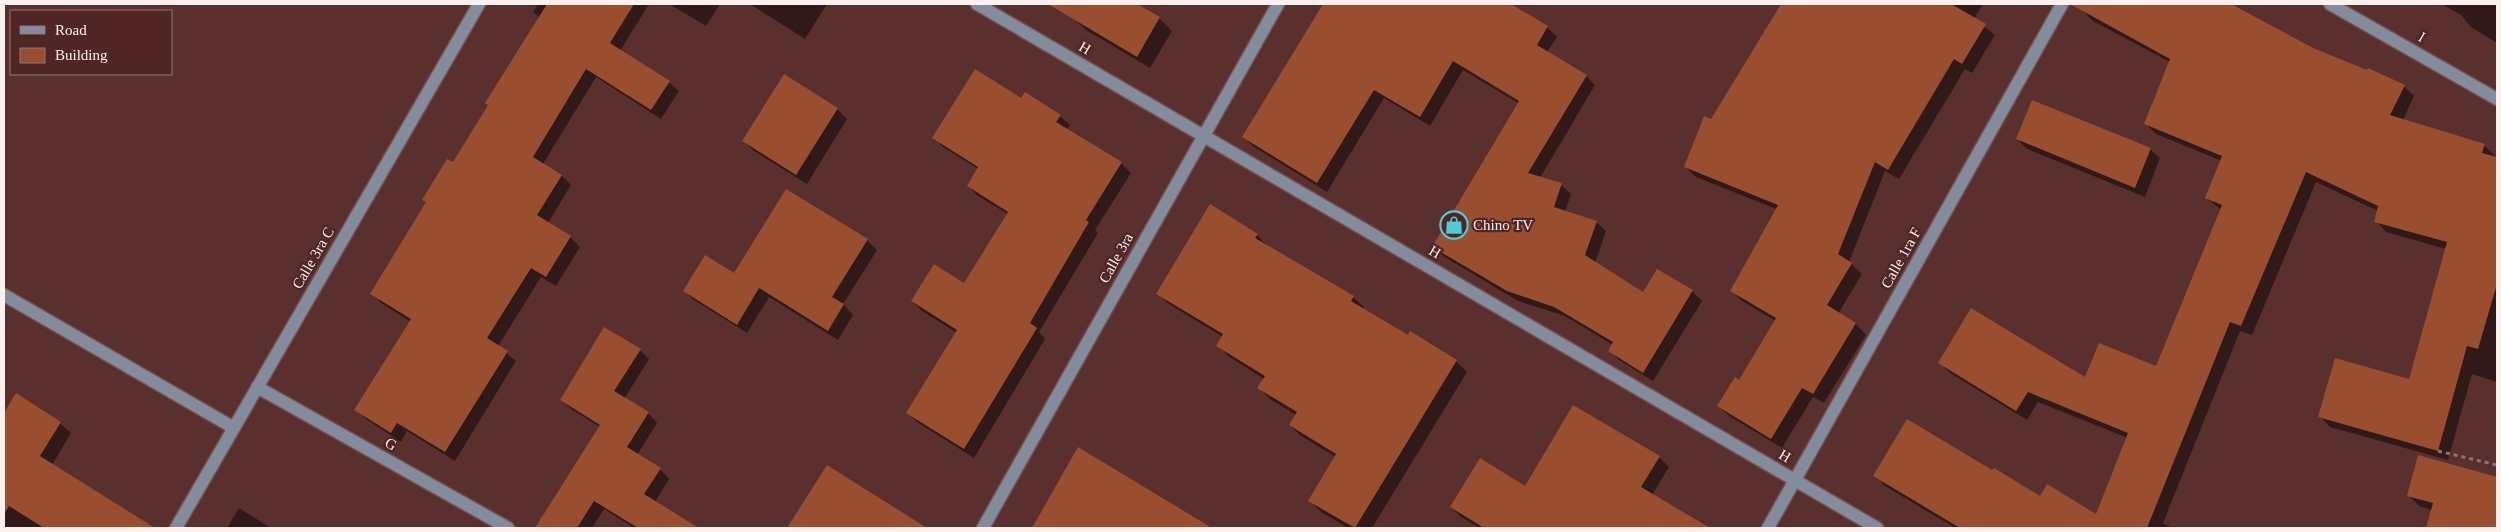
<svg xmlns="http://www.w3.org/2000/svg" width="2501" height="532" viewBox="0 0 2501 532" font-family="Georgia,serif">
  <style>
    .shadow { fill: #0007 }
    .building { fill: #994e2f }
    .lines { fill: none; stroke-linecap: round; stroke-linejoin: round }
    .minor-casing { stroke: #744f4e; stroke-width: 15 }
    .path { stroke: #927271; stroke-width: 3; stroke-dasharray: 4 4; stroke-linecap: butt }
    .minor { stroke: #838c9d; stroke-width: 12 }
    .labels { text-anchor: middle; dominant-baseline: central; stroke-width: 4.5; stroke-linejoin: round; paint-order: stroke }
    .street-label { font-size: 15px; fill: #fdf1f0; stroke: #4f2525 }
    .poi-label { font-size: 15px; fill: #fdf1f0; stroke: #4f2525; text-anchor: start }
  </style>
  <rect width="100%" height="100%" fill="#5a302f"/>
  <path class="shadow" d="M538,4H649L620,51L669,82L679,91L661,119L596,77L543,164L562,176L571,185L548,223L570,237L580,247L556,286L541,277L498,346L516,361L455,461L407,431L401,442L366,419L356,410L411,322L381,303L372,294L427,203L423,200L453,164L540,18L533,12Z
    M669,4H720L706,26Z
    M750,4H827L805,39Z
    M1081,4H1134L1159,18L1172,31L1150,68L1086,30L1073,18Z
    M1326,4H1508L1547,27L1557,37L1547,52L1586,76L1595,85L1540,178L1561,185L1571,194L1565,212L1596,222L1606,231L1595,263L1644,293L1692,291L1702,301L1653,381L1619,360L1610,350L1613,345L1565,316L1518,301L1443,256L1433,246L1518,103L1463,70L1430,126L1384,98L1327,192L1254,147L1244,137Z
    M1782,4H1983L1974,19L1995,35L1972,73L1965,69L1899,179L1885,171L1849,262L1862,274L1838,314L1856,324L1866,335L1824,403L1813,397L1782,448L1729,416L1719,406L1740,381L1776,321L1742,301L1731,290L1776,209L1696,177L1685,167Z
    M2087,4H2227L2312,49L2404,86L2414,96L2403,120L2484,145L2497,158V382L2472,374L2448,460L2330,427L2320,416L2409,380L2446,249L2386,232L2376,221L2378,211L2316,182L2252,335L2240,331L2163,523L2172,528H1955L1885,486L1875,475L1992,472L2040,497L2096,516L2128,438L2038,402L2027,420L1950,373L1940,363L2086,379L2156,367L2221,210L2207,198L2222,161L2156,134L2146,124L2170,62L2093,21L2083,11Z
    M2441,4H2497V43L2471,27L2461,15Z
    M785,76L837,109L847,119L807,184L754,151L744,141Z
    M1022,100L1060,116L1070,125L1067,130L1121,163L1131,173L1095,230L1098,233L1039,332L1045,339L974,458L917,422L908,413L957,333L922,311L912,301L964,284L1008,214L978,196L968,186L978,169L943,147L934,138Z
    M2017,139L2150,149L2160,158L2145,197L2027,149Z
    M1257,235L1267,246L1353,297L1364,307L1363,310L1408,337L1456,361L1467,372L1372,528H1348L1321,512L1310,501L1336,457L1301,436L1290,425L1296,415L1270,399L1259,388L1264,379L1228,356L1218,345L1223,337L1169,304L1158,294Z
    M867,240L877,250L843,304L853,315L838,340L769,297L747,333L694,300L684,291L735,274Z
    M640,350L649,359L624,399L648,413L657,423L637,455L660,469L669,479L655,502L697,528H634L604,509L592,528H549L542,520L600,427L571,409L561,400Z
    M17,395L60,423L71,433L52,465L146,528H4V416Z
    M1079,449L1199,522L1205,528H1032Z
    M1659,457L1669,467L1652,495L1693,520L1702,528H1480L1461,517L1451,507Z
    M2419,457L2497,479V528H2427L2432,510L2419,506L2409,496Z
    M827,467L916,527L915,528H789Z
    M239,508L271,528H227Z"/>
  <path class="building" d="M547,4H634L610,43L670,81L651,110L586,69L533,157L562,175L537,215L571,236L546,277L531,268L487,338L508,351L445,452L397,423L391,433L354,410L411,319L370,294L426,202L422,200L447,159L453,162L488,105L485,103Z
    M1048,4H1137L1160,17L1137,57Z
    M1323,4H1511L1548,26L1537,45L1587,75L1528,173L1562,183L1554,207L1597,221L1585,255L1643,292L1657,269L1693,290L1643,373L1608,351L1613,342L1554,307L1507,291L1432,247L1519,101L1453,61L1420,117L1374,90L1317,183L1242,137Z
    M1781,4H1951L1986,24L1962,64L1954,59L1888,170L1875,162L1838,254L1852,263L1827,305L1856,323L1813,394L1802,388L1771,439L1717,406L1735,377L1739,380L1776,318L1730,291L1778,205L1684,167L1704,116L1711,119Z
    M2070,4H2231L2313,48L2367,70L2368,68L2405,85L2390,115L2485,144L2482,153L2497,157V284L2478,349L2467,346L2438,451L2318,417L2335,358L2409,379L2447,242L2374,222L2378,206L2306,172L2241,326L2230,322L2147,528H1960L1873,476L1907,419L1992,470L1994,468L2040,496L2047,484L2096,514L2128,433L2028,392L2016,411L1938,363L1971,308L2085,377L2099,343L2156,366L2222,205L2205,198L2222,156L2144,124L2170,59Z
    M975,69L1021,98L1025,92L1061,115L1056,122L1122,162L1086,220L1089,222L1030,323L1037,328L964,449L906,413L957,330L911,301L934,264L964,283L1008,212L967,186L978,167L932,138Z
    M784,74L838,108L796,175L742,141Z
    M2032,100L2151,148L2135,188L2016,139Z
    M786,189L868,239L832,297L844,304L828,331L759,288L737,325L683,291L705,255L734,273Z
    M1210,204L1258,234L1255,238L1354,296L1351,301L1408,335L1410,331L1457,360L1355,528L1308,501L1336,454L1289,425L1297,412L1257,388L1265,376L1216,346L1223,334L1156,294Z
    M604,327L641,349L614,391L649,412L627,447L661,468L644,494L699,528H638L594,501L577,528H535L600,425L560,400Z
    M16,393L61,422L40,456L155,528H44L9,506L4,514V413Z
    M1573,405L1660,456L1641,487L1710,528H1484L1450,507L1480,458L1525,486Z
    M1078,447L1212,528H1032Z
    M2418,455L2497,477V528H2426L2433,503L2407,496Z
    M827,465L927,528H787Z"/>
  <g class="lines">
    <g class="minor-casing">
      <path id="minor" d="M977,4L1877,528
        M2330,4L2497,99
        M4,295L234,428
        M257,387L508,528
        M176,528L479,4
        M983,528L1278,4
        M1768,528L2062,4"/>
    </g>
    <path class="path" d="M2438,451L2497,465"/>
    <use href="#minor" class="minor"/>
  </g>
  <defs>
    <g id="shop-ring" transform="scale(1.4375)"><circle r="9.5" fill="#4f2525" stroke="#51ccd5" stroke-width="1.5"/><path d="M-5-2.5h2.3a2.7 3.5 0 0 1 5.4 0H5L5.5 6h-11ZM-1.5-2.5h3a1.5 2.3 0 0 0-3 0Z" fill="#51ccd5"/></g>
  </defs>
  <g fill-rule="evenodd">
    <use href="#shop-ring" x="1454" y="225"/>
  </g>
  <g class="labels">
    <g class="street-label">
      <text transform="translate(2422 37) rotate(30)">I</text>
      <text transform="translate(1085 48) rotate(30)">H</text>
      <text transform="translate(1435 252) rotate(30)">H</text>
      <text transform="translate(313 258) rotate(-60)">Calle 3ra C</text>
      <text transform="translate(1116 258) rotate(-61)">Calle 3ra</text>
      <text transform="translate(1901 258) rotate(-61)">Calle 1ra F</text>
      <text transform="translate(391 444) rotate(29)">G</text>
      <text transform="translate(1785 456) rotate(30)">H</text>
    </g>
    <g class="poi-label">
      <text x="1473" y="225">Chino TV</text>
    </g>
  </g>
  <rect width="2501" height="532" fill="none" stroke="#fdf1f0" stroke-width="10"/>
  <rect x="10" y="10" width="162" height="65" fill="#4f2525" stroke="#957776"/>
  <rect x="20" y="26" width="25" height="8" fill="#838c9d" stroke="#957776"/>
  <text x="55" y="35" font-size="15" fill="#fdf1f0">Road</text>
  <rect x="20" y="48" width="25" height="15" fill="#994e2f" stroke="#957776"/>
  <text x="55" y="60" font-size="15" fill="#fdf1f0">Building</text>
</svg>
